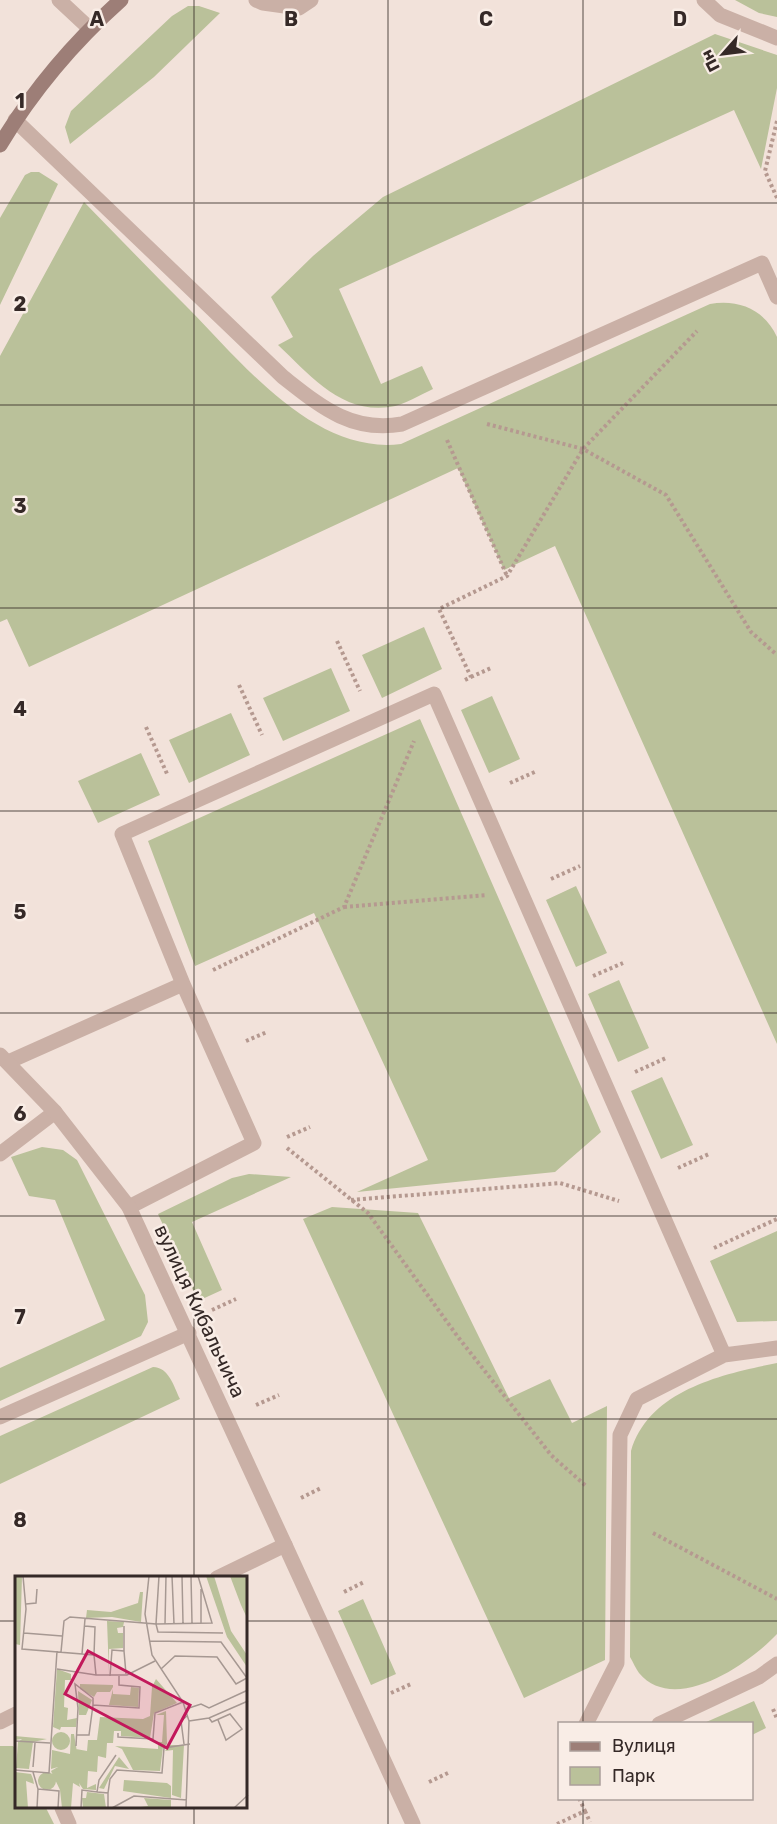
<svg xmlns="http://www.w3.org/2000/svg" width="777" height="1824" viewBox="0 0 777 1824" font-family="Rubik,sans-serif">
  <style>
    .green { fill: #bac19a }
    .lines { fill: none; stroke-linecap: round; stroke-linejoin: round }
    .path { stroke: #b59990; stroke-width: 4; stroke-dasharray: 3 3; stroke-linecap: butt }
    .lane { stroke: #cab0a6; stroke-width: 15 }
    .street { stroke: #cab0a6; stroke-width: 15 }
    .secondary { stroke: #9d7e77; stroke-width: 15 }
    .grid { fill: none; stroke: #352927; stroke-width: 1.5; stroke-opacity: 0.55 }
    .labels { text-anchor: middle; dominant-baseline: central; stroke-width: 5; stroke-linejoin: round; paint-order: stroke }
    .street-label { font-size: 20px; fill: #352927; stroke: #f9ede6 }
    .inset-road { fill: none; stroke: #a69892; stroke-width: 1.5 }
    .view { fill: #c2185b; fill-opacity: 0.15; stroke: #c2185b; stroke-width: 3 }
    .inset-edge { fill: none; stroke: #352927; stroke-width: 3 }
    .grid-label { font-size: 20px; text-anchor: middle; font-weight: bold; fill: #352927; stroke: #f9ede6; stroke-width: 5; stroke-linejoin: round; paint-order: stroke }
  </style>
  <rect width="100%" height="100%" fill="#f2e2da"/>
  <path class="green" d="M735,0H777V17L759,13Z
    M188,6H199L220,13L154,77L70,144L65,127L71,111L172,16Z
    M715,34L777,55V88L761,169L734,110L339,289L381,384L422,366L433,389C420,395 404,405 390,407C341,414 310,375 278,345L293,337L271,297L313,256L383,197Z
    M31,172H39L58,184L0,305V218L25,175Z
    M84,202C119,238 154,274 189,309C243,364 315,455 401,444L710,304C739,299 765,310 777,337V1044L555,546L504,570L458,468L29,667L7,619L0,622V356Z
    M424,627L442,669L382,698L362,655Z
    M331,668L350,711L283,741L263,698Z
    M492,696L520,759L489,773L461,710Z
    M231,713L250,755L189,783L169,740Z
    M420,719L601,1132L555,1172L357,1192L428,1160L314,913L195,966L148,841Z
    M141,753L160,795L98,823L78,781Z
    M576,886L607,953L576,967L546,900Z
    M619,980L649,1048L618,1062L588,994Z
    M662,1077L693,1145L661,1159L631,1091Z
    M42,1147L63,1150L77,1160L145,1295L148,1322L141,1336L0,1401V1368L105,1320L55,1200L29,1196L11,1157Z
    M249,1174L291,1177L192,1222L222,1290L198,1301L158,1214L232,1178Z
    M332,1207L418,1213L509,1398L550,1379L572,1423L607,1406L605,1660L524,1698L303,1219Z
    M777,1231V1321L737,1322L710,1261Z
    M777,1363V1634C750,1663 675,1716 639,1673C636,1669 633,1662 630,1657L631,1451C649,1390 722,1374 777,1363Z
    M153,1367C169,1367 174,1387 180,1399L0,1484V1436Z
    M363,1599L396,1674L371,1685L338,1611Z
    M754,1701L766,1728L752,1735V1724L704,1723Z
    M0,1746H13L16,1749V1808H46L54,1824H0Z"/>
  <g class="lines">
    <path class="path" d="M777,121L765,171L777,198
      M487,424L583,449L666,495L751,632L777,655
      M447,440L507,576
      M337,641L360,691
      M471,677L491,668
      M465,680L471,677L439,609L507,576L583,449L697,331
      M239,685L262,735
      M146,727L168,776
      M510,783L537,771
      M551,879L580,866
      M344,907L487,895
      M213,970L344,907L414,741
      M593,976L623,963
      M246,1041L267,1032
      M635,1072L666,1058
      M287,1137L310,1127
      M287,1148L368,1213L458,1337L551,1455L586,1486
      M678,1168L709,1154
      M351,1200L560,1183L619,1201
      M714,1248L777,1219
      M212,1310L236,1299
      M256,1405L279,1395
      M301,1498L321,1488
      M653,1533L777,1599
      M344,1592L364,1582
      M391,1693L411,1684
      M773,1709L777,1719
      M429,1782L450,1772
      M585,1811L590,1822
      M557,1824L585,1811L579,1798"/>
    <path class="lane" d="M59,0L89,28
      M256,0L263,3L299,8L311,0
      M704,0L720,15L777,38
      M15,120L283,377C320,406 351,433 402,424L762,263L777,297
      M8,1062L183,984
      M0,1154L55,1112
      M129,1207L254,1143L183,984L122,834L434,694L724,1355L777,1348
      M0,1417L189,1333
      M285,1545L413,1824
      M0,1722L16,1714
      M586,1724L617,1663L620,1435L637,1399L724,1355
      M659,1724L759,1677L777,1664"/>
    <path class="street" d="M0,1055L55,1112L129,1207L285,1545L217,1578
      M62,1808L69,1824"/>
    <path class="secondary" d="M0,145C32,92 75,41 121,0"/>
  </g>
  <path class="grid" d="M194,0V1578M388,0V1824M583,0V1724M0,203H777M0,405H777M0,608H777M0,811H777M0,1013H777M0,1216H777M0,1419H777M0,1621H16M246,1621H777M583,1798V1824M194,1808V1824"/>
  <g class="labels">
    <g class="street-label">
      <text transform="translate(200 1311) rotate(65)">вулиця Кибальчича</text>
    </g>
  </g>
  <g transform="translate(15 1576)">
    <rect width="232" height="232" fill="#f2e2da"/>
    <path d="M0,0H7L5,69L0,68ZM191,0H199L216,55L232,79V91L212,61ZM215,0H232V42L226,29ZM125,16H128L126,46L97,41L71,42L72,34L96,36L123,27ZM92,45L109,46L108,51L102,52L103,57H108V72L94,73V97ZM42,93L56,98V104H50L49,131L53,132L52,144L62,142L61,151H46L45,154L38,151ZM141,103L162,127L139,137L135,162L106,160V155H99L98,167H92L91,182L83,180L82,196L73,195L72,212L81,208V214L68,213L64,207L65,211L58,207L56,232H47L45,214L36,195L43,191L36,193L37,174L55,178L56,158H59L62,176L61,173L72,175L73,164H82L85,141L128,143L135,140L137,111ZM65,108L98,109V111L95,116H82L79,121L65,113ZM116,111L124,112L123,131L94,129L98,113V118L115,119ZM63,115L77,124L71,139H64ZM151,135L152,168L148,171L145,195L118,194L107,173L100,170L143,173V166H147L149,139H141ZM37 165a9 9 0 1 1 18 0a9 9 0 1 1-18 0ZM0,160L32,163L18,166L14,193L1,192L3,166L7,163L0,164ZM155,169H169L166,222L157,219L158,174L150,175ZM104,181L114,193L100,190L89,213L84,212ZM0,196L16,198L18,203L19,208L11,205L13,232H0ZM23 205a9 9 0 1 1 18 0a9 9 0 1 1-18 0ZM109,204L152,207L156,210V222L108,215ZM72,216L89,218L91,232H68L67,222H71ZM129,222L156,224V232H118L133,230Z" fill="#bac19a"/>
    <path class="inset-road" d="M8,0L11,33L7,73L79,79L81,99H112L140,85M134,0L130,38L137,79L168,126L174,145L171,232M144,0L141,48L197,47L183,0M157,0L159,48M167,0L168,47M176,0L177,47M186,13V47M11,28L21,27L22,13M150,48L151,0M70,50L80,51L79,79M9,57L47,60M135,65L206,66L232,102L221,108L202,81L160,80L146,93M109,75V50M46,76L49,45L55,41L141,48L143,56L208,57M67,78L70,43M42,93L81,99M95,100L97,74L109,75L111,98M171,133L186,128L194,132L233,114M194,142L197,146L215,138L227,153L211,164L203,144M174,145L194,142L233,125M103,157V161L138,163L140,137L168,126M62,159H74L78,129L124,132L125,111L104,109V100M0,165L35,167M169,168L166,145L172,140M61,170L63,132L60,108L78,122V129M18,191L20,167M0,194L34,197L42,75M18,196L23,213L22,232M23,213L44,215L43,232M82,216L93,217V232M93,217L95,203L102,194L147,197L149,172L175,168M66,232L67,214L82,216L84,204L101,179M97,232L119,220L172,224M219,232L233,219"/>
    <path class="view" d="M73,75L175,129L152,172L50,118Z"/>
    <rect width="232" height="232" class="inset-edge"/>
  </g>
  <g class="grid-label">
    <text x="97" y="26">A</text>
    <text x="291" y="26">B</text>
    <text x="486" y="26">C</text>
    <text x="680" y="26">D</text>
    <text x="20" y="108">1</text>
    <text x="20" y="311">2</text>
    <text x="20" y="513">3</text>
    <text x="20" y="716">4</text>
    <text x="20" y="919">5</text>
    <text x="20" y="1121">6</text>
    <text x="20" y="1324">7</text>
    <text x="20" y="1527">8</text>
  </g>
  <rect x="558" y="1722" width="195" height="78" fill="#f9ede6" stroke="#ab9f9a" stroke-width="1.5"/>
  <rect x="570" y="1742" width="30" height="9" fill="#9d7e77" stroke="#ab9f9a" stroke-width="1.5"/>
  <text x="612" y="1752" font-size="18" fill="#352927">Вулиця</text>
  <rect x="570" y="1767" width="30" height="18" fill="#bac19a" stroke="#ab9f9a" stroke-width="1.5"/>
  <text x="612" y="1782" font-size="18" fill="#352927">Парк</text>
  <g transform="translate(723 54) rotate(242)" stroke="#f9ede6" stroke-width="4.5" paint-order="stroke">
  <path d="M0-4.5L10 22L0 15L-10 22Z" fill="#352927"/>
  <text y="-9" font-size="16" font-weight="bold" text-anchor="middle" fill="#352927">Пн</text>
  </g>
</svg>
